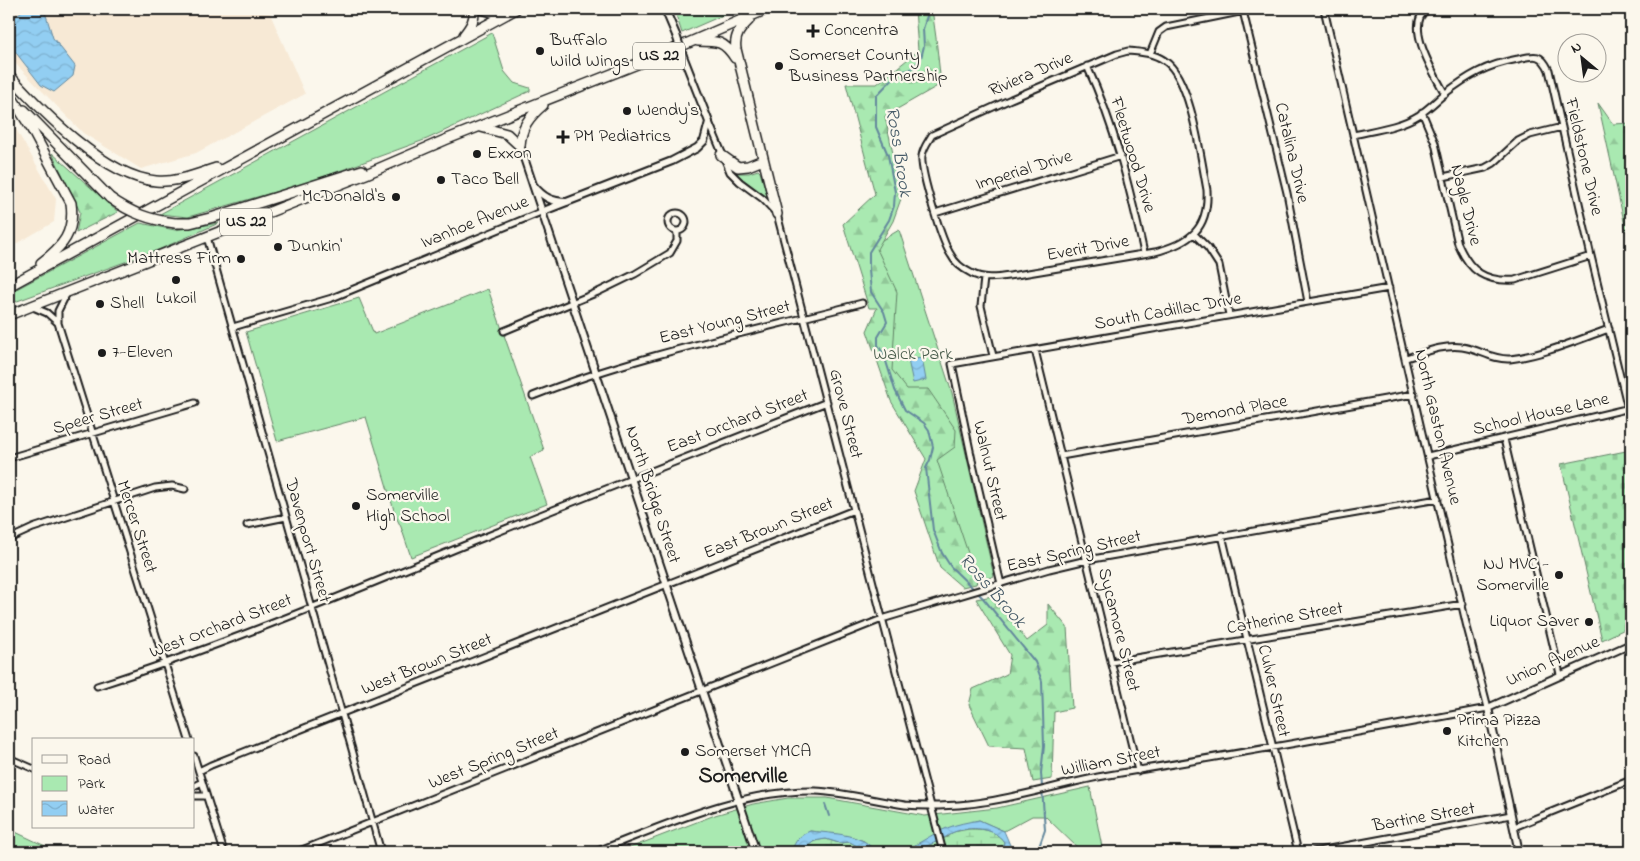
<svg xmlns="http://www.w3.org/2000/svg" width="1640" height="861" viewBox="0 0 1640 861" font-family="'Indie Flower',sans-serif">
  <style>
    .built { fill: #f7e9d5 }
    .green { fill: #a9e9b1; stroke: #628266 }
    .forest { fill: url(#forest-firs); stroke: #628266 }
    .wetland { fill: url(#wetland-marsh); stroke: #628266 }
    .cemetery { fill: url(#cemetery-stones); stroke: #628266 }
    .water { fill: url(#water-waves); stroke: #63879c }
    .lines { fill: none; stroke-linecap: round; stroke-linejoin: round }
    .stream { stroke: #63879c; stroke-width: 2 }
    .minor-casing { stroke: #1c1c1c; stroke-width: 9 }
    .tertiary-casing { stroke: #1c1c1c; stroke-width: 10 }
    .trunk-casing { stroke: #1c1c1c; stroke-width: 12 }
    .minor { stroke: #fbf7ec; stroke-width: 5 }
    .tertiary { stroke: #fbf7ec; stroke-width: 6 }
    .trunk { stroke: #fbf7ec; stroke-width: 9 }
    .tertiary-bridge-casing { stroke: #1c1c1c; stroke-width: 10; stroke-linecap: butt }
    .trunk-bridge-casing { stroke: #1c1c1c; stroke-width: 12; stroke-linecap: butt }
    .tertiary-bridge { stroke: #fbf7ec; stroke-width: 6 }
    .trunk-bridge { stroke: #fbf7ec; stroke-width: 9 }
    .poi-dot { fill: #1c1c1c; stroke: #fbf7ec; stroke-width: 2 }
    .labels { text-anchor: middle; dominant-baseline: central; stroke-width: 4.5; stroke-linejoin: round; paint-order: stroke }
    .shield { fill: #fbf7ec; stroke: #5f5e5a; stroke-width: 1 }
    .shield-label { font-size: 16px; font-weight: bold; fill: #1c1c1c }
    .poi-label { font-size: 18px; fill: #1c1c1c; stroke: #fbf7ec; text-anchor: start }
    .street-label { font-size: 18px; fill: #1c1c1c; stroke: #fbf7ec }
    .park-label { font-size: 18px; fill: #465a49; stroke: #fbf7ec }
    .water-label { font-size: 19px; font-style: italic; fill: #455a67; stroke: #fbf7ec }
    .district-label { font-size: 22px; font-weight: bold; fill: #1c1c1c; stroke: #fbf7ec }
  </style>
  <defs>
    <pattern id="forest-firs" width="22" height="20" patternUnits="userSpaceOnUse" patternTransform="scale(1.25)"><rect width="22" height="20" fill="#a9e9b1"/><path d="M5 1l3.5 6h-7zM16 11l3.5 6h-7z" fill="#91c798"/></pattern>
    <pattern id="wetland-marsh" width="20" height="14" patternUnits="userSpaceOnUse" patternTransform="scale(1.25)"><rect width="20" height="14" fill="#a9e9b1"/><path d="M1 5h8M5 5V1M11 12h8M15 12V8" fill="none" stroke="#91c798"/></pattern>
    <pattern id="cemetery-stones" width="16" height="16" patternUnits="userSpaceOnUse" patternTransform="scale(1.25)"><rect width="16" height="16" fill="#a9e9b1"/><path d="M2 7V4a2 2 0 0 1 4 0v3zM10 15v-3a2 2 0 0 1 4 0v3z" fill="#91c798"/></pattern>
    <pattern id="water-waves" width="16" height="10" patternUnits="userSpaceOnUse" patternTransform="scale(1.25)"><rect width="16" height="10" fill="#92cef2"/><path d="M0 5q4-4 8 0t8 0" fill="none" stroke="#7db0cf"/></pattern>
  </defs>
  <rect width="100%" height="100%" fill="#fbf7ec"/>
  <filter id="ink" filterUnits="userSpaceOnUse"><feTurbulence type="fractalNoise" baseFrequency=".02" numOctaves="2"/><feDisplacementMap in="SourceGraphic" scale="10" xChannelSelector="R" yChannelSelector="G"/><feConvolveMatrix kernelMatrix="1 2 1 2 8 2 1 2 1" color-interpolation-filters="sRGB"/></filter>
  <g filter="url(#ink)">
    <path class="built" d="M9,9H268L305,94L196,153L141,169L83,133L9,57Z
      M9,117L56,199L54,222L9,248Z"/>
    <path class="green" d="M674,9H737L682,33Z
      M492,33L504,71L514,83L530,88V91L427,139L309,182L188,217L160,214Z
      M758,170L760,172L767,195L766,196L735,173H749Z
      M140,223L175,230L219,223L158,250L9,304V293Z
      M899,230L952,393L994,576L975,583L930,474L937,452L908,406L887,361L872,246Z
      M488,289L544,450L530,457L547,504L411,557L401,527L396,517L366,417L277,441L246,332L359,298L374,334Z
      M1090,787L1103,852H1082L1045,816H1032L1004,831L979,820L926,840L900,852L875,851L864,841L853,837L810,831L794,845L792,852H619L715,815L753,804L788,798H827L925,816L997,808Z
      M9,829L58,852H9Z"/>
    <path class="forest" d="M915,9H932L936,38L941,84L885,116L902,196L893,221L877,249L897,292L892,370L907,389H928L956,430L955,447L937,460L977,580L976,584L962,587L940,568L914,491L926,459L891,401L867,331L877,308H869L843,224L875,194L846,84H877L918,51Z
      M1598,103L1613,124L1631,123V253Z
      M52,153L118,212L76,233L80,212Z
      M993,596L1027,641L1048,625V604L1067,627L1072,708L1054,712L1052,779L1033,782L1026,748L989,746L969,705L973,689L1007,674L1010,655L976,599Z"/>
    <path class="wetland" d="M969,829C983,829 995,829 1004,842L1002,852H913L947,837L953,832Z
      M826,839L839,843L850,842L868,852H803C808,842 816,840 826,839Z"/>
    <path class="cemetery" d="M1631,450V626L1602,640L1561,464Z"/>
    <path class="water" d="M24,9L43,10L46,15L53,38L75,66L73,76L54,92L41,85L10,45L9,22Z
      M922,358L926,380L913,383L908,360Z
      M979,820L1004,831L1013,852H1002L1004,842C994,827 970,826 954,832C951,833 948,836 944,838C930,845 916,852 900,852C917,846 931,834 947,828C957,824 968,822 979,820Z
      M810,831C827,833 845,833 861,840C872,844 868,850 884,852H868L850,842L839,843L826,839L814,841L806,848L803,852H792C794,841 800,835 810,831Z"/>
    <g class="lines">
      <path class="stream" d="M927,9V16L923,29L924,46L921,58L914,67L909,70L899,72L876,96V127L888,155L895,192L894,206L889,220L869,252V270L871,292L884,312L887,322L878,337V345L884,355L895,390L905,410L924,423L929,430L933,447L930,460L926,468L933,530L942,553L951,567L983,598L1035,662L1042,681L1044,746L1041,773L1045,830L1040,844V852
        M825,804L829,816"/>
      <g class="minor-casing">
        <path id="minor" d="M1428,9C1402,23 1436,77 1445,94
          M1243,11L1287,193L1308,302
          M1128,51C1141,52 1154,53 1165,61C1191,78 1201,159 1207,190C1209,229 1190,243 1155,252L1016,275C1001,277 985,281 971,273C963,269 955,263 951,255C942,242 920,171 922,156C923,148 928,142 932,135L1011,99L1117,54Z
          M1150,54L1159,32L1166,27L1254,9
          M1087,66C1115,126 1130,189 1144,253
          M1422,112L1435,143L1458,244C1470,272 1485,282 1515,280L1591,256
          M709,122L730,172L740,182L763,199L777,214L943,852
          M1353,135C1375,130 1400,127 1419,115C1428,109 1435,102 1443,95C1469,75 1486,65 1518,59C1535,55 1541,53 1549,70L1591,256L1628,409
          M1443,177L1485,168L1494,163L1518,141L1530,135L1562,127
          M935,213L1121,156
          M668 222a9 9 0 1 1 18 0a9 9 0 1 1-18 0Z
          M1194,234L1208,248L1219,265L1229,315
          M207,237L381,852
          M984,278L981,306L993,356
          M67,293L58,311V323L189,740
          M33,307L47,313L58,323
          M233,327L332,298L541,212
          M504,331L598,292L635,274L670,253L677,241V231
          M1035,350L1138,771
          M1406,358C1423,353 1444,344 1462,347C1479,349 1492,360 1510,359C1544,355 1577,340 1609,329
          M533,396C639,354 752,332 862,303
          M1504,439L1560,674
          M1061,456L1414,394
          M1428,456L1630,408
          M9,458L195,403
          M247,525L286,517
          M1222,535L1298,852
          M9,539L33,528L155,488L172,486L185,489
          M1001,584L972,460L952,364L1389,288
          M1111,662L1463,604
          M97,686C226,645 350,592 475,541C592,494 709,449 827,402
          M194,756L224,852
          M9,758L34,769
          M199,771L211,765L854,510
          M194,786L202,782
          M194,796H206
          M1514,827L1631,780
          M297,852L882,619L1049,569L1087,560L1438,499
          M595,852C666,825 738,790 815,791C845,792 875,801 905,805C927,807 948,806 969,804C1017,799 1062,783 1109,775C1235,754 1362,732 1488,708L1466,623L1324,9
          M1313,852L1511,815"/>
      </g>
      <g class="tertiary-casing">
        <path id="tertiary" d="M665,9L676,35
          M520,146L756,852
          M533,185C543,197 551,202 567,202
          M541,212L672,161L697,148L704,141L709,122L683,56
          M1519,852L1488,708L1631,644"/>
      </g>
      <g class="trunk-casing">
        <path id="trunk" d="M482,9L492,12H510
          M749,20C740,29 734,36 736,49L777,214
          M464,35C471,26 475,20 474,9
          M698,41C718,41 724,41 735,58
          M9,75C42,111 105,177 156,181C177,183 197,174 216,168
          M11,96L31,128L71,203C75,233 63,246 41,263
          M24,110L110,198
          M481,127L507,134L520,146
          M520,146C521,127 529,117 543,105
          M721,155L738,167L748,166L763,160
          M175,223H190L214,217L362,170
          M9,286L516,9
          M9,315L366,174L445,140L665,53L767,9"/>
      </g>
      <use href="#minor" class="minor"/>
      <use href="#tertiary" class="tertiary"/>
      <use href="#trunk" class="trunk"/>
      <g class="tertiary-bridge-casing">
        <path id="tertiary-bridge" d="M676,35L683,56"/>
      </g>
      <g class="trunk-bridge-casing">
        <path id="trunk-bridge" d="M110,198C131,213 150,220 175,223"/>
      </g>
      <use href="#tertiary-bridge" class="tertiary-bridge"/>
      <use href="#trunk-bridge" class="trunk-bridge"/>
    </g>
  </g>
  <g class="poi-dot">
    <path d="M810.5 23.5h5v5h5v5h-5v5h-5v-5h-5v-5h5z"/>
    <circle cx="540" cy="51" r="5"/>
    <circle cx="779" cy="66" r="5"/>
    <circle cx="627" cy="111" r="5"/>
    <path d="M560.5 129.5h5v5h5v5h-5v5h-5v-5h-5v-5h5z"/>
    <circle cx="477" cy="154" r="5"/>
    <circle cx="441" cy="180" r="5"/>
    <circle cx="396" cy="197" r="5"/>
    <circle cx="278" cy="247" r="5"/>
    <circle cx="241" cy="259" r="5"/>
    <circle cx="176" cy="280" r="5"/>
    <circle cx="100" cy="304" r="5"/>
    <circle cx="102" cy="353" r="5"/>
    <circle cx="356" cy="506" r="5"/>
    <circle cx="1559" cy="575" r="5"/>
    <circle cx="1589" cy="622" r="5"/>
    <circle cx="1447" cy="731" r="5"/>
    <circle cx="685" cy="752" r="5"/>
  </g>
  <g class="labels">
    <g class="shield">
      <rect x="633" y="42.5" width="52" height="27" rx="4"/>
      <rect x="220" y="208.5" width="52" height="27" rx="4"/>
    </g>
    <g class="shield-label">
      <text x="659" y="56">US 22</text>
      <text x="246" y="222">US 22</text>
    </g>
    <g class="poi-label">
      <text x="824" y="31">Concentra</text>
      <text x="550" y="41">Buffalo<tspan x="550" dy="21">Wild Wings</tspan></text>
      <text x="789" y="56">Somerset County<tspan x="789" dy="21">Business Partnership</tspan></text>
      <text x="637" y="111">Wendy's</text>
      <text x="574" y="137">PM Pediatrics</text>
      <text x="487" y="154">Exxon</text>
      <text x="451" y="180">Taco Bell</text>
      <text x="386" y="197" text-anchor="end">McDonald's</text>
      <text x="288" y="247">Dunkin'</text>
      <text x="231" y="259" text-anchor="end">Mattress Firm</text>
      <text x="176" y="299" text-anchor="middle">Lukoil</text>
      <text x="110" y="304">Shell</text>
      <text x="112" y="353">7-Eleven</text>
      <text x="366" y="496">Somerville<tspan x="366" dy="21">High School</tspan></text>
      <text x="1549" y="565" text-anchor="end">NJ MVC -<tspan x="1549" dy="21">Somerville</tspan></text>
      <text x="1579" y="622" text-anchor="end">Liquor Saver</text>
      <text x="1457" y="721">Prima Pizza<tspan x="1457" dy="21">Kitchen</tspan></text>
      <text x="695" y="752">Somerset YMCA</text>
    </g>
    <g class="street-label">
      <text transform="translate(1031 75) rotate(-23)">Riviera Drive</text>
      <text transform="translate(1291 153) rotate(77)">Catalina Drive</text>
      <text transform="translate(1132 155) rotate(73)">Fleetwood Drive</text>
      <text transform="translate(1583 157) rotate(77)">Fieldstone Drive</text>
      <text transform="translate(1024 171) rotate(-17)">Imperial Drive</text>
      <text transform="translate(1465 205) rotate(76)">Nagle Drive</text>
      <text transform="translate(475 223) rotate(-22)">Ivanhoe Avenue</text>
      <text transform="translate(1088 249) rotate(-10)">Everit Drive</text>
      <text transform="translate(1168 312) rotate(-10)">South Cadillac Drive</text>
      <text transform="translate(725 323) rotate(-14)">East Young Street</text>
      <text transform="translate(1235 411) rotate(-10)">Demond Place</text>
      <text transform="translate(845 414) rotate(76)">Grove Street</text>
      <text transform="translate(1541 415) rotate(-13)">School House Lane</text>
      <text transform="translate(98 417) rotate(-16)">Speer Street</text>
      <text transform="translate(738 422) rotate(-21)">East Orchard Street</text>
      <text transform="translate(1437 427) rotate(77)">North Gaston Avenue</text>
      <text transform="translate(989 471) rotate(77)">Walnut Street</text>
      <text transform="translate(652 495) rotate(72)">North Bridge Street</text>
      <text transform="translate(136 527) rotate(72)">Mercer Street</text>
      <text transform="translate(769 529) rotate(-22)">East Brown Street</text>
      <text transform="translate(307 541) rotate(74)">Davenport Street</text>
      <text transform="translate(1074 552) rotate(-13)">East Spring Street</text>
      <text transform="translate(1285 619) rotate(-10)">Catherine Street</text>
      <text transform="translate(221 627) rotate(-21)">West Orchard Street</text>
      <text transform="translate(1118 630) rotate(76)">Sycamore Street</text>
      <text transform="translate(1553 662) rotate(-24)">Union Avenue</text>
      <text transform="translate(427 665) rotate(-22)">West Brown Street</text>
      <text transform="translate(1273 691) rotate(77)">Culver Street</text>
      <text transform="translate(494 759) rotate(-22)">West Spring Street</text>
      <text transform="translate(1111 762) rotate(-11)">William Street</text>
      <text transform="translate(1424 818) rotate(-10)">Bartine Street</text>
    </g>
    <g class="park-label">
      <text x="913" y="355">Walck Park</text>
    </g>
    <g class="water-label">
      <text transform="translate(898 152) rotate(81)">Ross Brook</text>
      <text transform="translate(992 591) rotate(49)">Ross Brook</text>
    </g>
    <g class="district-label">
      <text x="743" y="777">Somerville</text>
    </g>
  </g>
  <rect width="1640" height="861" fill="none" stroke="#fbf7ec" stroke-width="30"/>
  <rect x="15" y="15" width="1610" height="831" fill="none" stroke="#1c1c1c" stroke-width="2" filter="url(#ink)"/>
  <rect x="32" y="738" width="162" height="90" fill="#fbf7ec" stroke="#a29f99"/>
  <rect x="42" y="755" width="25" height="8" fill="#fbf7ec" stroke="#a29f99"/>
  <text x="78" y="764" font-size="15" fill="#1c1c1c">Road</text>
  <rect x="42" y="776" width="25" height="15" fill="#a9e9b1" stroke="#a29f99"/>
  <text x="78" y="788" font-size="15" fill="#1c1c1c">Park</text>
  <rect x="42" y="801" width="25" height="15" fill="url(#water-waves)" stroke="#a29f99"/>
  <text x="78" y="814" font-size="15" fill="#1c1c1c">Water</text>
  <g transform="translate(1582 58) rotate(331)"><circle r="24" fill="#fbf7ec" stroke="#a29f99"/>
  <path d="M0-4L9 19L0 12L-9 19Z" fill="#1c1c1c"/>
  <text y="-8" font-size="14" font-weight="bold" text-anchor="middle" fill="#1c1c1c">N</text>
  </g>
</svg>
